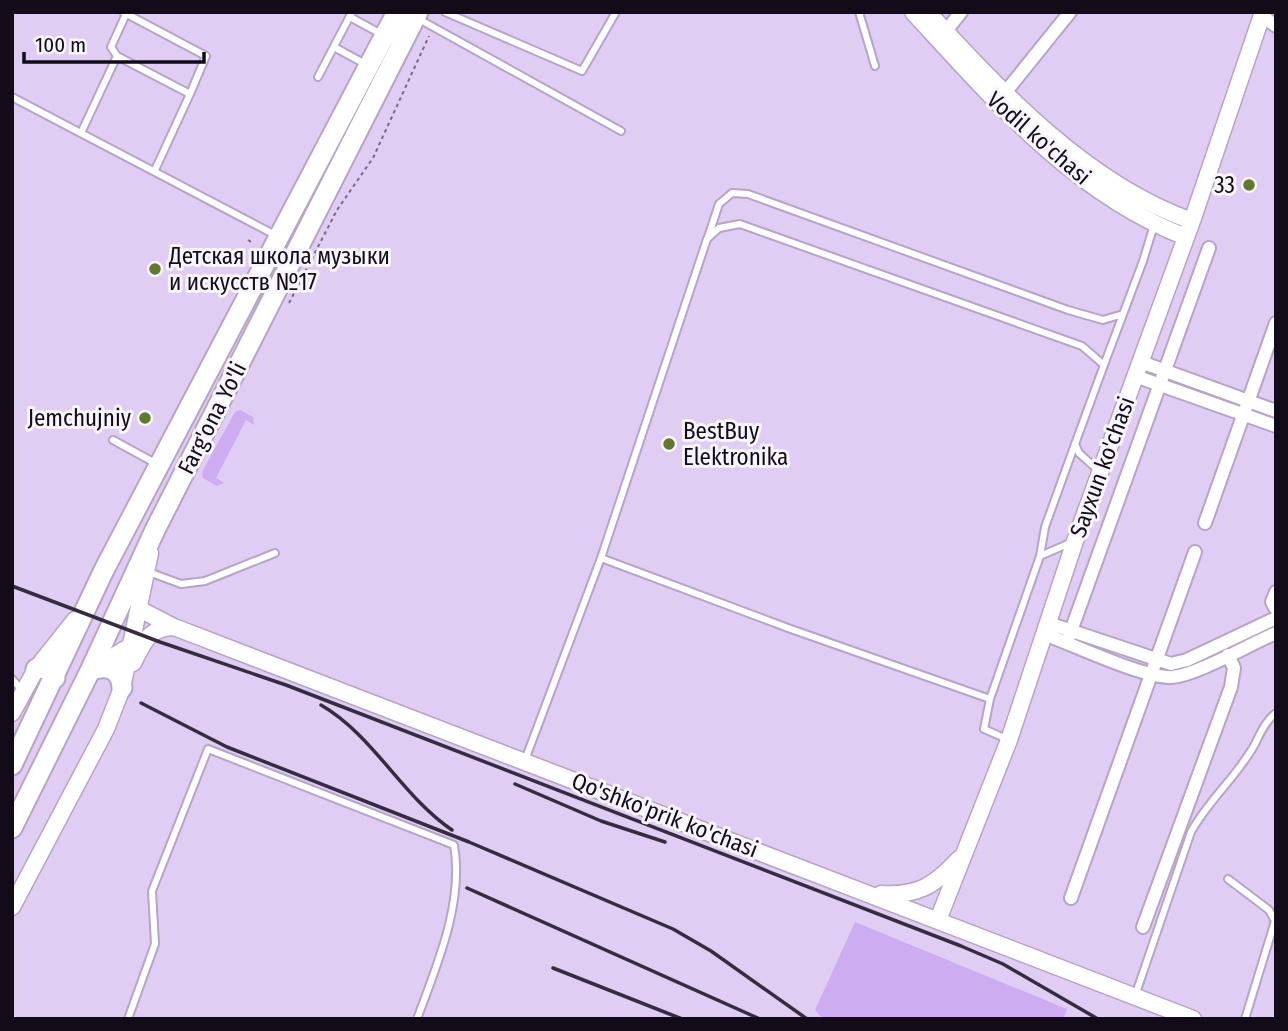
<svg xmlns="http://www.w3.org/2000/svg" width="1288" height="1031" viewBox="0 0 1288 1031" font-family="'Fira Sans Condensed',sans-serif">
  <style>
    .grass { fill: #cdacf1 }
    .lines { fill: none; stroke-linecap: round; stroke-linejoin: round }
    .service-casing { stroke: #b6a4c9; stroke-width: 10 }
    .minor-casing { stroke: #b6a4c9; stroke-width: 16 }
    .tertiary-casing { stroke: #b6a4c9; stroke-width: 19 }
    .primary-casing { stroke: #b6a4c9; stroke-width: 23 }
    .path { stroke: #776b85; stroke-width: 2; stroke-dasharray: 3.5 3.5; stroke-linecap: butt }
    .service { stroke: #fff; stroke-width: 6 }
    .minor { stroke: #fff; stroke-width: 12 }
    .tertiary { stroke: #fff; stroke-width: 16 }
    .primary { stroke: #fff; stroke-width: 19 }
    .rail { stroke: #352d3f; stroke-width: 3.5 }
    .poi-dot { fill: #5f792d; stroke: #f8f5fd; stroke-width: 2.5 }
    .labels { text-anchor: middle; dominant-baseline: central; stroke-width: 6; stroke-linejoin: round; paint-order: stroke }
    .street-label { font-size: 23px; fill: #120c19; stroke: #f8f5fd }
    .poi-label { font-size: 23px; fill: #120c19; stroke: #f8f5fd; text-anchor: end }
  </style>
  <rect width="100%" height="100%" fill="#dfcdf4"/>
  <path class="grass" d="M240,410L253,417L254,425L246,420L216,478L224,483L217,486L203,478L202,472L235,412Z
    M855,922L1067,1009L1063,1019H823L815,1010Z"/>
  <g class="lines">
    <g class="service-casing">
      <path id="service" d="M123,12L206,56L190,94
        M445,12L582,71L616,12
        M859,12L875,66
        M350,17L383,35
        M417,18L621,131
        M334,47L367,65
        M117,56L111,47L126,14
        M318,77L352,12
        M12,97L277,236
        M81,133L117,56L190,94L155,170
        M708,237L719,204L732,193L748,194L1068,310L1103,320L1123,314
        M1104,365L1143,261L1154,225
        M113,440L155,463
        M1040,556L1070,543
        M601,558L788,628L990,699
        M146,571L181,584L205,581L275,553
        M12,679L22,690
        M1007,739L984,729L990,699L1040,556L1045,527L1075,444
        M525,760L601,558L707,239L719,228L740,224L1082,346L1104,365L1075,444L1079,453L1099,471
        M1228,879L1269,910L1275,921L1245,1019
        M1135,996L1191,832C1209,799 1237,777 1255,744C1260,734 1266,720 1276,713
        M128,1019L155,944L152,891L208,749L454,845C464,903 437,965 417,1019"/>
    </g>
    <g class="minor-casing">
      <path id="minor" d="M1262,16L1276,26
        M946,31L961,12
        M1004,94L1070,12
        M1141,362L1276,411
        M1135,376L1276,426
        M1205,523L1276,323
        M1276,592L1272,602L1276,609
        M1048,623L1171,664L1187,660L1276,618
        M1044,634C1072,644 1145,679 1172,677C1197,675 1250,644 1276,633
        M1067,642L1209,248
        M1071,898L1195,552
        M1143,927L1231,687L1234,668L1228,655"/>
    </g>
    <g class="tertiary-casing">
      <path id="tertiary" d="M913,12C991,97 1075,195 1186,237
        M928,12C1000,92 1089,185 1192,221
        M139,609L174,627L1193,1019
        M133,663C144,642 148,628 174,627
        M92,669L136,643
        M12,713L36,669L75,620
        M881,894C918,896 934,886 959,859
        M12,907L106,729L122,688L150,553
        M938,920L1009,740L1075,541L1192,221L1263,12"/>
    </g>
    <g class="primary-casing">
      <path id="primary" d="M36,669L49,667L55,678
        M90,671C106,664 121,668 122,688
        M12,765L104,570L397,12
        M12,828L90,671L155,530L418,12"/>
    </g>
    <path class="path" d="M248,240L253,243
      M289,303L337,210L373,158L429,36"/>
    <use href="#service" class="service"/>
    <use href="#minor" class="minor"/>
    <use href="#tertiary" class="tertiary"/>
    <use href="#primary" class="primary"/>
    <path class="rail" d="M12,586L160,642L286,685L961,946L1003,964L1098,1019
      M141,703L227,747L469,842L673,929L711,951L807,1019
      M321,705C373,735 402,796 452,830
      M515,784L601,821L665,842
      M467,888L760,1019
      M553,968L682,1019"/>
  </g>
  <g class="poi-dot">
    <circle cx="1249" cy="185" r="7"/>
    <circle cx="155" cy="269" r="7"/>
    <circle cx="145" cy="418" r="7"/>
    <circle cx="669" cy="444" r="7"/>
  </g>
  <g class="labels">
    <g class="street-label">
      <text transform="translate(1039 138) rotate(41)">Vodil ko'chasi</text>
      <text transform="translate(212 418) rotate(-63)">Farg'ona Yo'li</text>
      <text transform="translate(1102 467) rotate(-70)">Sayxun ko'chasi</text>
      <text transform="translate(665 815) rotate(21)">Qo'shko'prik ko'chasi</text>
    </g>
    <g class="poi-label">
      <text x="1235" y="185">33</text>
      <text x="169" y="256" text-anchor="start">Детская школа музыки<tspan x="169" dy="26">и искусств №17</tspan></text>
      <text x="131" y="418">Jemchujniy</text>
      <text x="683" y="431" text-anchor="start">BestBuy<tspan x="683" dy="26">Elektronika</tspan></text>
    </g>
  </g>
  <rect width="1288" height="1031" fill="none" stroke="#120c19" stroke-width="28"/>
  <path d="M24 52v10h180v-10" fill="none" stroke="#120c19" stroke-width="3.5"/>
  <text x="35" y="52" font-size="21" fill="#120c19" stroke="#f8f5fd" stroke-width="5" paint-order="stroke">100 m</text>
</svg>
